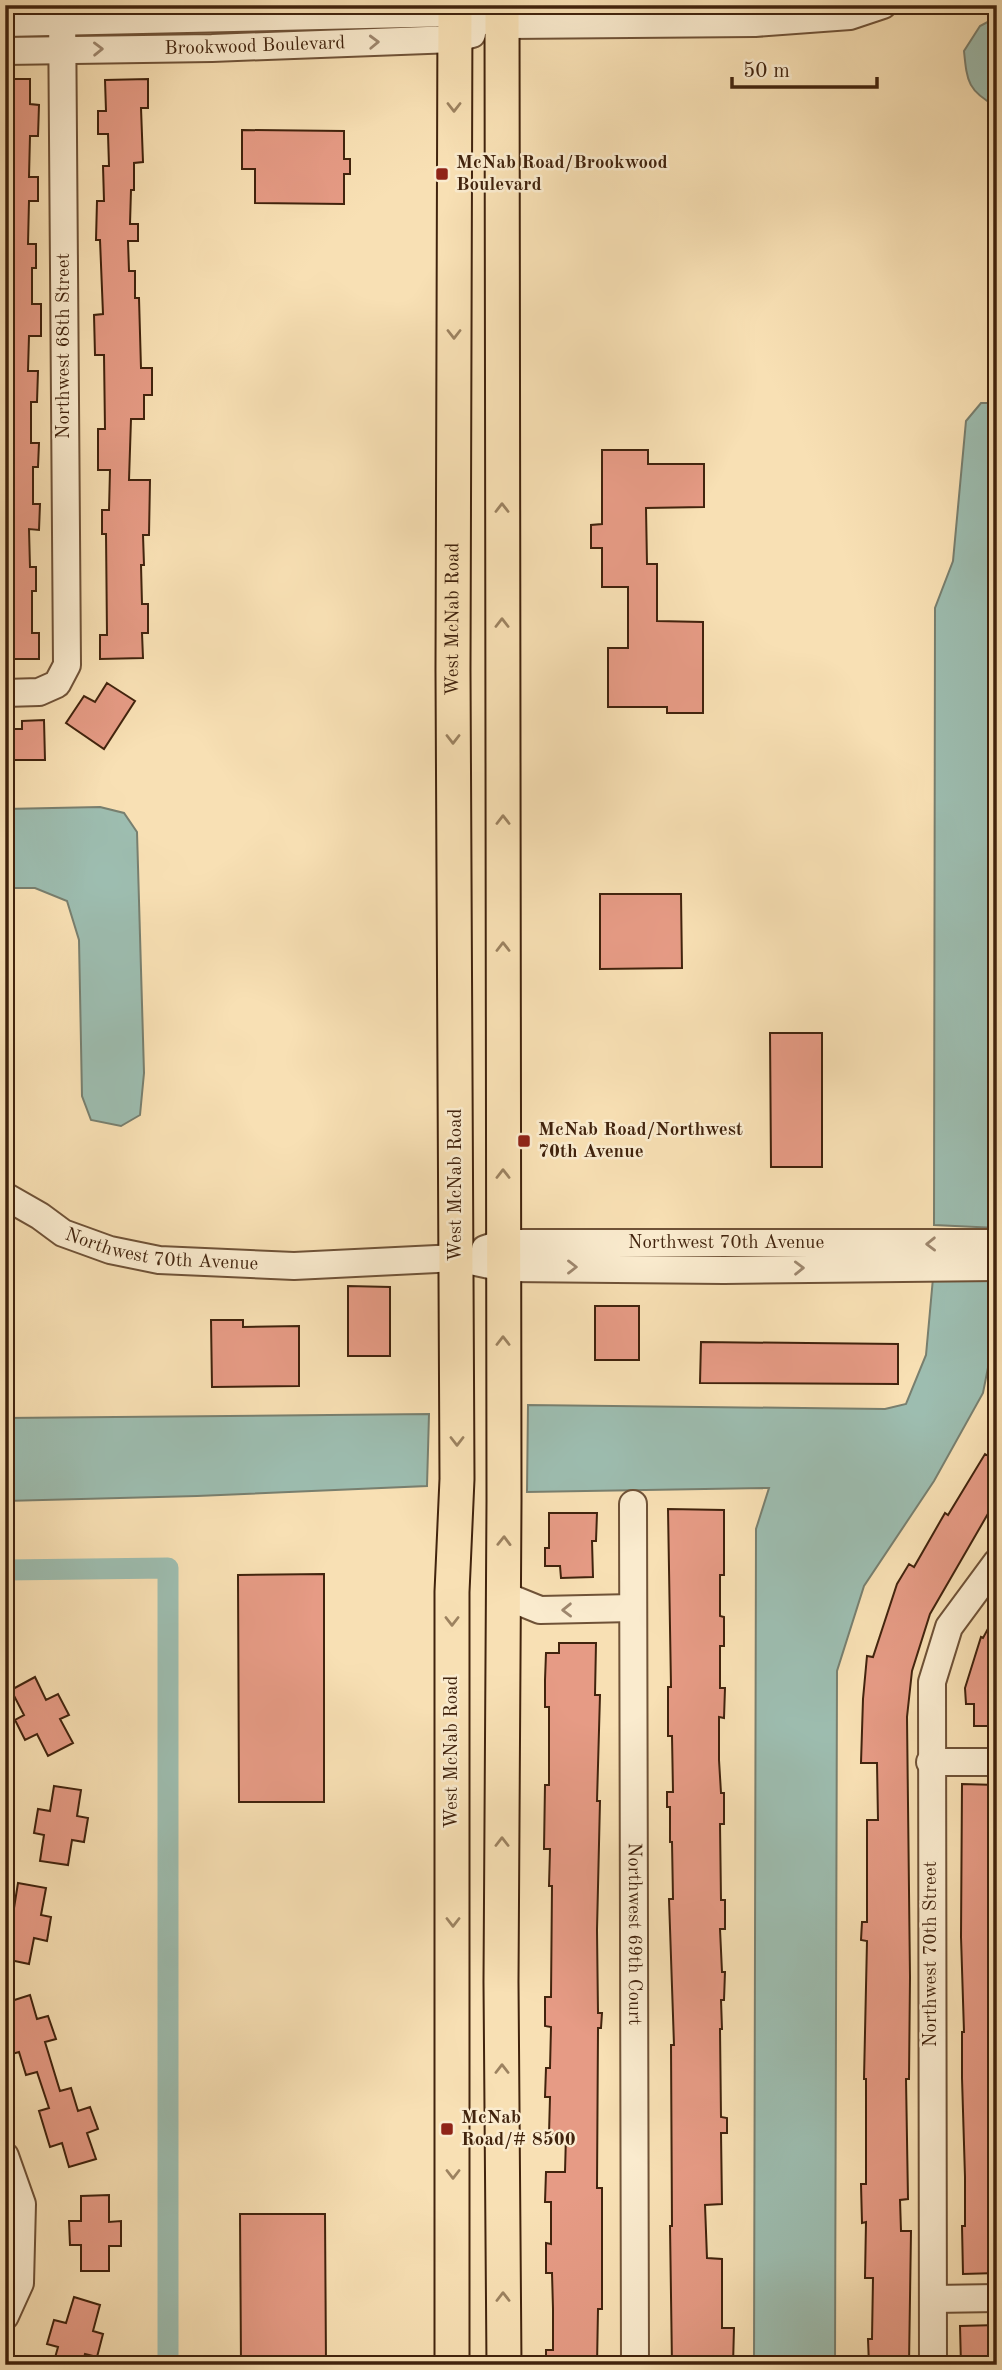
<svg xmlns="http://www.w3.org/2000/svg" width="1002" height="2370" viewBox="0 0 1002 2370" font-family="'Old Standard TT',serif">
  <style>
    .water { fill: #9dbdb0; stroke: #787f6f; stroke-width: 2 }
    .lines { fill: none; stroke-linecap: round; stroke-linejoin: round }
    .canal { stroke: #9dbdb0; stroke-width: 21 }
    .building { fill: #e69b85; stroke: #41230d; stroke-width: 2 }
    .minor-casing { stroke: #6f5237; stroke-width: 30 }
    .major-casing { stroke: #41230d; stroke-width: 37 }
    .minor { stroke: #faebce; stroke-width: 26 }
    .major { stroke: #f8e0b4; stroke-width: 33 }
    .oneway { stroke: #9e876e }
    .oneway2 { stroke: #9c8260 }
    .poi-dot { fill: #8f2418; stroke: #faebce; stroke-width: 2.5 }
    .labels { text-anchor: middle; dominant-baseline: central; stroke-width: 5; stroke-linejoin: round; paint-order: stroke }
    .street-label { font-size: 19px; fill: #41230d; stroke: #faebce }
    .poi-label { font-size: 19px; font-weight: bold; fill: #41230d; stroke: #faebce; text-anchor: start }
  </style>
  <rect width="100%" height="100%" fill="#f8e0b4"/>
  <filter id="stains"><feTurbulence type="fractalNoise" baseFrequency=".00286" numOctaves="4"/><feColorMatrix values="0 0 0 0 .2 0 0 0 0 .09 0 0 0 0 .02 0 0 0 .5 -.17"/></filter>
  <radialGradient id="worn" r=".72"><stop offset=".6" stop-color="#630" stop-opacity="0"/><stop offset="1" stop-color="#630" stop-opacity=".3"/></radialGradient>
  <path class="water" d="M997,17V107C968,91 967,82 964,51L980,26Z
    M981,403H997V1228L934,1225L935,608L953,561L966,421Z
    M100,807L124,813L137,832L144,1073L140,1115L121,1126L91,1120L82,1096L79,940L67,901L35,888H5V809Z
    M933,1278L997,1281V1322L983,1393L934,1481L864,1586L837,1671L835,2365H754L756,1529L769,1488L527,1492L528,1405L885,1409L906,1404L926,1355Z
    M429,1414L427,1486L197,1496L5,1501V1418Z"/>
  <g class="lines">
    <path class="canal" d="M5,1570L168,1568V2365"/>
  </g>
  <path class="building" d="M5,79H30V104L39,105L38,136H30L29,177H38V201H29L28,244H36V268H32V304H41V336H29L28,371H38L37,402H31V443H39L38,467H33V504H40L39,530L29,529L30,567H36V591H32V633H39V659H5Z
    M148,79V108H141L143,162L134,163V190H131L130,224H138V241H128L129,271H135V298H139L141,368H152V395H144V419H131L129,480H150L149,535H143L144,565H141L142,604H148V633H142L143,658L100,659V635H107L106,534H102V510H109L110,470H98V429H105L104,355H95L94,315L103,314L100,240H96L97,201H104L103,166H109L108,134H98V111H106L105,80Z
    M242,130L344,131V159H350V174H344V204L255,203V169H242Z
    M602,450H648V464H704V507L646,508L647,564H657V621L703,622V713H667V707H608V648H628V587H602V548H591V525L602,524Z
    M107,683L135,701L104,749L66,723L84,696L95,702Z
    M44,720L45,760H5V729H22V721Z
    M600,894H681L682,968L600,969Z
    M770,1033H822V1167H771Z
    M348,1286L390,1287V1356H348Z
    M595,1306H639V1360H595Z
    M211,1320H243V1327L299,1326V1386L212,1387Z
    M701,1342L898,1344V1384L700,1383Z
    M985,1454L997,1461V1517L989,1512L930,1614L912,1671L907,1717L910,1977L909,2079H906L908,2199L900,2200L901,2231H911L909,2365H869L868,2339H872L873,2278H865L866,2222L862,2223L861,2184H866V2079H864L867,1941L861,1940L862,1922H867V1820H878L877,1763H861L863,1699L867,1656L873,1657L897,1584L909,1564L914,1567L945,1513L948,1515Z
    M668,1509L724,1510V1575H720V1616L724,1617V1646H720V1688H725L724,1718L719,1717V1760L721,1793H724V1824H720L721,1900H725V1929H720L722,1972H725L724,2000H721L722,2029H720L721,2117L727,2118V2133H721L722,2204L705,2205L707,2258L722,2259V2328H734L733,2365H672L670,2226H672L671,2045H674L669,1899H673L672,1842H670V1807H667V1792H673L672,1736H668V1687H671Z
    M549,1513H597L596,1541H592L593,1577L561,1578L560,1566H545V1548H549Z
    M324,1574V1802H239L238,1575Z
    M997,1612V1726H974V1704H966L965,1688L981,1637L983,1638Z
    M559,1643H596L595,1695H600L597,1801H600L597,1930L598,2013H602L601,2028H598L597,2188H602V2309H598L597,2365H546V2350H553V2309L552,2273H546V2243L551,2244V2202H545L546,2172H565L566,2135L549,2134L550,2097H545L546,2068H550L551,2027L545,2026V1997H551L552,1886H549L550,1849H544L545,1785H549V1707H545V1680L546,1653H559Z
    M35,1677L46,1700L58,1694L69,1715L60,1719L73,1743L48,1756L37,1734L25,1740L15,1720L24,1715L11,1690Z
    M962,1784L997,1785V2273L963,2274L962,2226H965V2177L962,2078V2032H964L961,1937Z
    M54,1786L81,1790L77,1816L88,1818L84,1842L72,1840L68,1865L40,1861L44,1835L34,1833L38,1809L50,1811Z
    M18,1883L46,1888L41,1915L51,1917L47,1941L34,1938L29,1964L5,1959V1906L14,1908Z
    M30,1995L37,2019L48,2016L56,2039L45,2042L60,2091L71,2088L78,2111L90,2107L98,2129L87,2133L96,2159L69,2167L62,2143L50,2147L39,2111L49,2108L37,2072L26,2075L19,2052L5,2056V2031L11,2029L5,2003Z
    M109,2195V2222L121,2221V2246H109V2271H81V2245H70L69,2221H81V2196Z
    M240,2214H325L326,2365H241Z
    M74,2297L100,2305L93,2331L103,2334L97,2357L85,2354L82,2365H53L58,2347L47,2344L54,2320L66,2323Z
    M997,2325V2365H961L960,2326Z"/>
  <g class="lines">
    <g class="minor-casing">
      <g id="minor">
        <path d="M5,23L455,13L503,25L755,23L850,16L883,5"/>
        <path id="s1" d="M5,51L212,48L454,39L472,34"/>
        <path d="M5,693L39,692L57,684L67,665L62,5"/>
        <path id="s2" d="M5,1196L40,1216L63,1233L110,1250L159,1260L294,1266L457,1258L504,1268L724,1270L997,1267"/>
        <path id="s3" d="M485,1249L503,1243H997"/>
        <path id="s4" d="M633,1504L635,2365"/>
        <path d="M503,1595L540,1610L633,1608"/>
        <path d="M930,1762H997"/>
        <path d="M5,2156L22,2204L20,2283L5,2316"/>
        <path d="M933,2299L997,2298"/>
        <path d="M933,2365L932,1682L949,1627L997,1562"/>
      </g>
    </g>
    <g class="major-casing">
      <g id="major">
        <path d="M502,5L504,1501L501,1982L504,2365"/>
        <path id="s5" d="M452,2365V1592L457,1479L453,671L455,5"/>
      </g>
    </g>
    <use href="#minor" class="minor"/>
    <use href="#major" class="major"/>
  </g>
  <defs><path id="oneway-chevron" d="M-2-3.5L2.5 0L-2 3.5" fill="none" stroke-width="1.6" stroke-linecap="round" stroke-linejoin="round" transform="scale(1.75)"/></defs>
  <g class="oneway">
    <use href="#oneway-chevron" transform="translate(374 42) rotate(-2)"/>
    <use href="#oneway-chevron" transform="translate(98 49) rotate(-1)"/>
    <use href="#oneway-chevron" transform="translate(931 1244) rotate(179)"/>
    <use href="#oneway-chevron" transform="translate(572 1267)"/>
    <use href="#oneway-chevron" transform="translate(799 1268) rotate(-1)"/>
    <use href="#oneway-chevron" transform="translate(567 1610) rotate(179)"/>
  </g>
  <g class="oneway2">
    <use href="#oneway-chevron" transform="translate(454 107) rotate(90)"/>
    <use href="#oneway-chevron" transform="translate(454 334) rotate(90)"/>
    <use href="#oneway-chevron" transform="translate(502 508) rotate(-90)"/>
    <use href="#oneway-chevron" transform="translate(502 623) rotate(-90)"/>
    <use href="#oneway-chevron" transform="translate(453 739) rotate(90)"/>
    <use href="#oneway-chevron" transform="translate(503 820) rotate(-90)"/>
    <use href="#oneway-chevron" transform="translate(503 947) rotate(-90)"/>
    <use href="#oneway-chevron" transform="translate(503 1174) rotate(-90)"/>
    <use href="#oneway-chevron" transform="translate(503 1341) rotate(-90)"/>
    <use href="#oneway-chevron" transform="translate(457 1441) rotate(90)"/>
    <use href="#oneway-chevron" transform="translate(504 1541) rotate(-89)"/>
    <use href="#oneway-chevron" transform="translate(452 1621) rotate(90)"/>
    <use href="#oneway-chevron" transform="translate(502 1842) rotate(-90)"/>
    <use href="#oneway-chevron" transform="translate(453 1922) rotate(90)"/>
    <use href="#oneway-chevron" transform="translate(502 2069) rotate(-90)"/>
    <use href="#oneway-chevron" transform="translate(453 2174) rotate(90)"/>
    <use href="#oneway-chevron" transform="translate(503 2297) rotate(-90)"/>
  </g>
  <g class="poi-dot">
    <rect x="435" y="167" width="14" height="14" rx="3.5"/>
    <rect x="517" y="1134" width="14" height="14" rx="3.5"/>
    <rect x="440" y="2122" width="14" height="14" rx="3.5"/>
  </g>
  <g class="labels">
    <g class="street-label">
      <text stroke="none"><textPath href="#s1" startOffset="250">Brookwood Boulevard</textPath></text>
      <text transform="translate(64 346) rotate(-90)">Northwest 68th Street</text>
      <text stroke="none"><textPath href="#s5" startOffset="1746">West McNab Road</textPath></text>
      <text transform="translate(456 1185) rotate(-90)">West McNab Road</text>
      <text stroke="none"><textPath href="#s3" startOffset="242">Northwest 70th Avenue</textPath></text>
      <text stroke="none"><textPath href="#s2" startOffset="170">Northwest 70th Avenue</textPath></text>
      <text transform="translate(452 1752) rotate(-90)">West McNab Road</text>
      <text stroke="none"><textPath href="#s4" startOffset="430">Northwest 69th Court</textPath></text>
      <text transform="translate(931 1954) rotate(-90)">Northwest 70th Street</text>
    </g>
    <g class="poi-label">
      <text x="456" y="163">McNab Road/Brookwood<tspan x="456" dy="22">Boulevard</tspan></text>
      <text x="538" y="1130">McNab Road/Northwest<tspan x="538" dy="22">70th Avenue</tspan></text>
      <text x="461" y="2118">McNab<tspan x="461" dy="22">Road/# 8500</tspan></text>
    </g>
  </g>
  <rect width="1002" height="2370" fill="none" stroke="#f8e0b4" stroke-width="28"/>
  <rect x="7" y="7" width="988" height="2356" fill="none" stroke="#41230d" stroke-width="3.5"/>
  <rect x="14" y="14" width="974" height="2342" fill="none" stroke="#41230d" stroke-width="2"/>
  <path d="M732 77v10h145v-10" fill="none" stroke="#41230d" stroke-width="3.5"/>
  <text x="743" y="77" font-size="21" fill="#41230d" stroke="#faebce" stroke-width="5" paint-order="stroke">50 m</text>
  <rect width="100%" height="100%" filter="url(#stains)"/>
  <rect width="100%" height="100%" fill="url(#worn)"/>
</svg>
